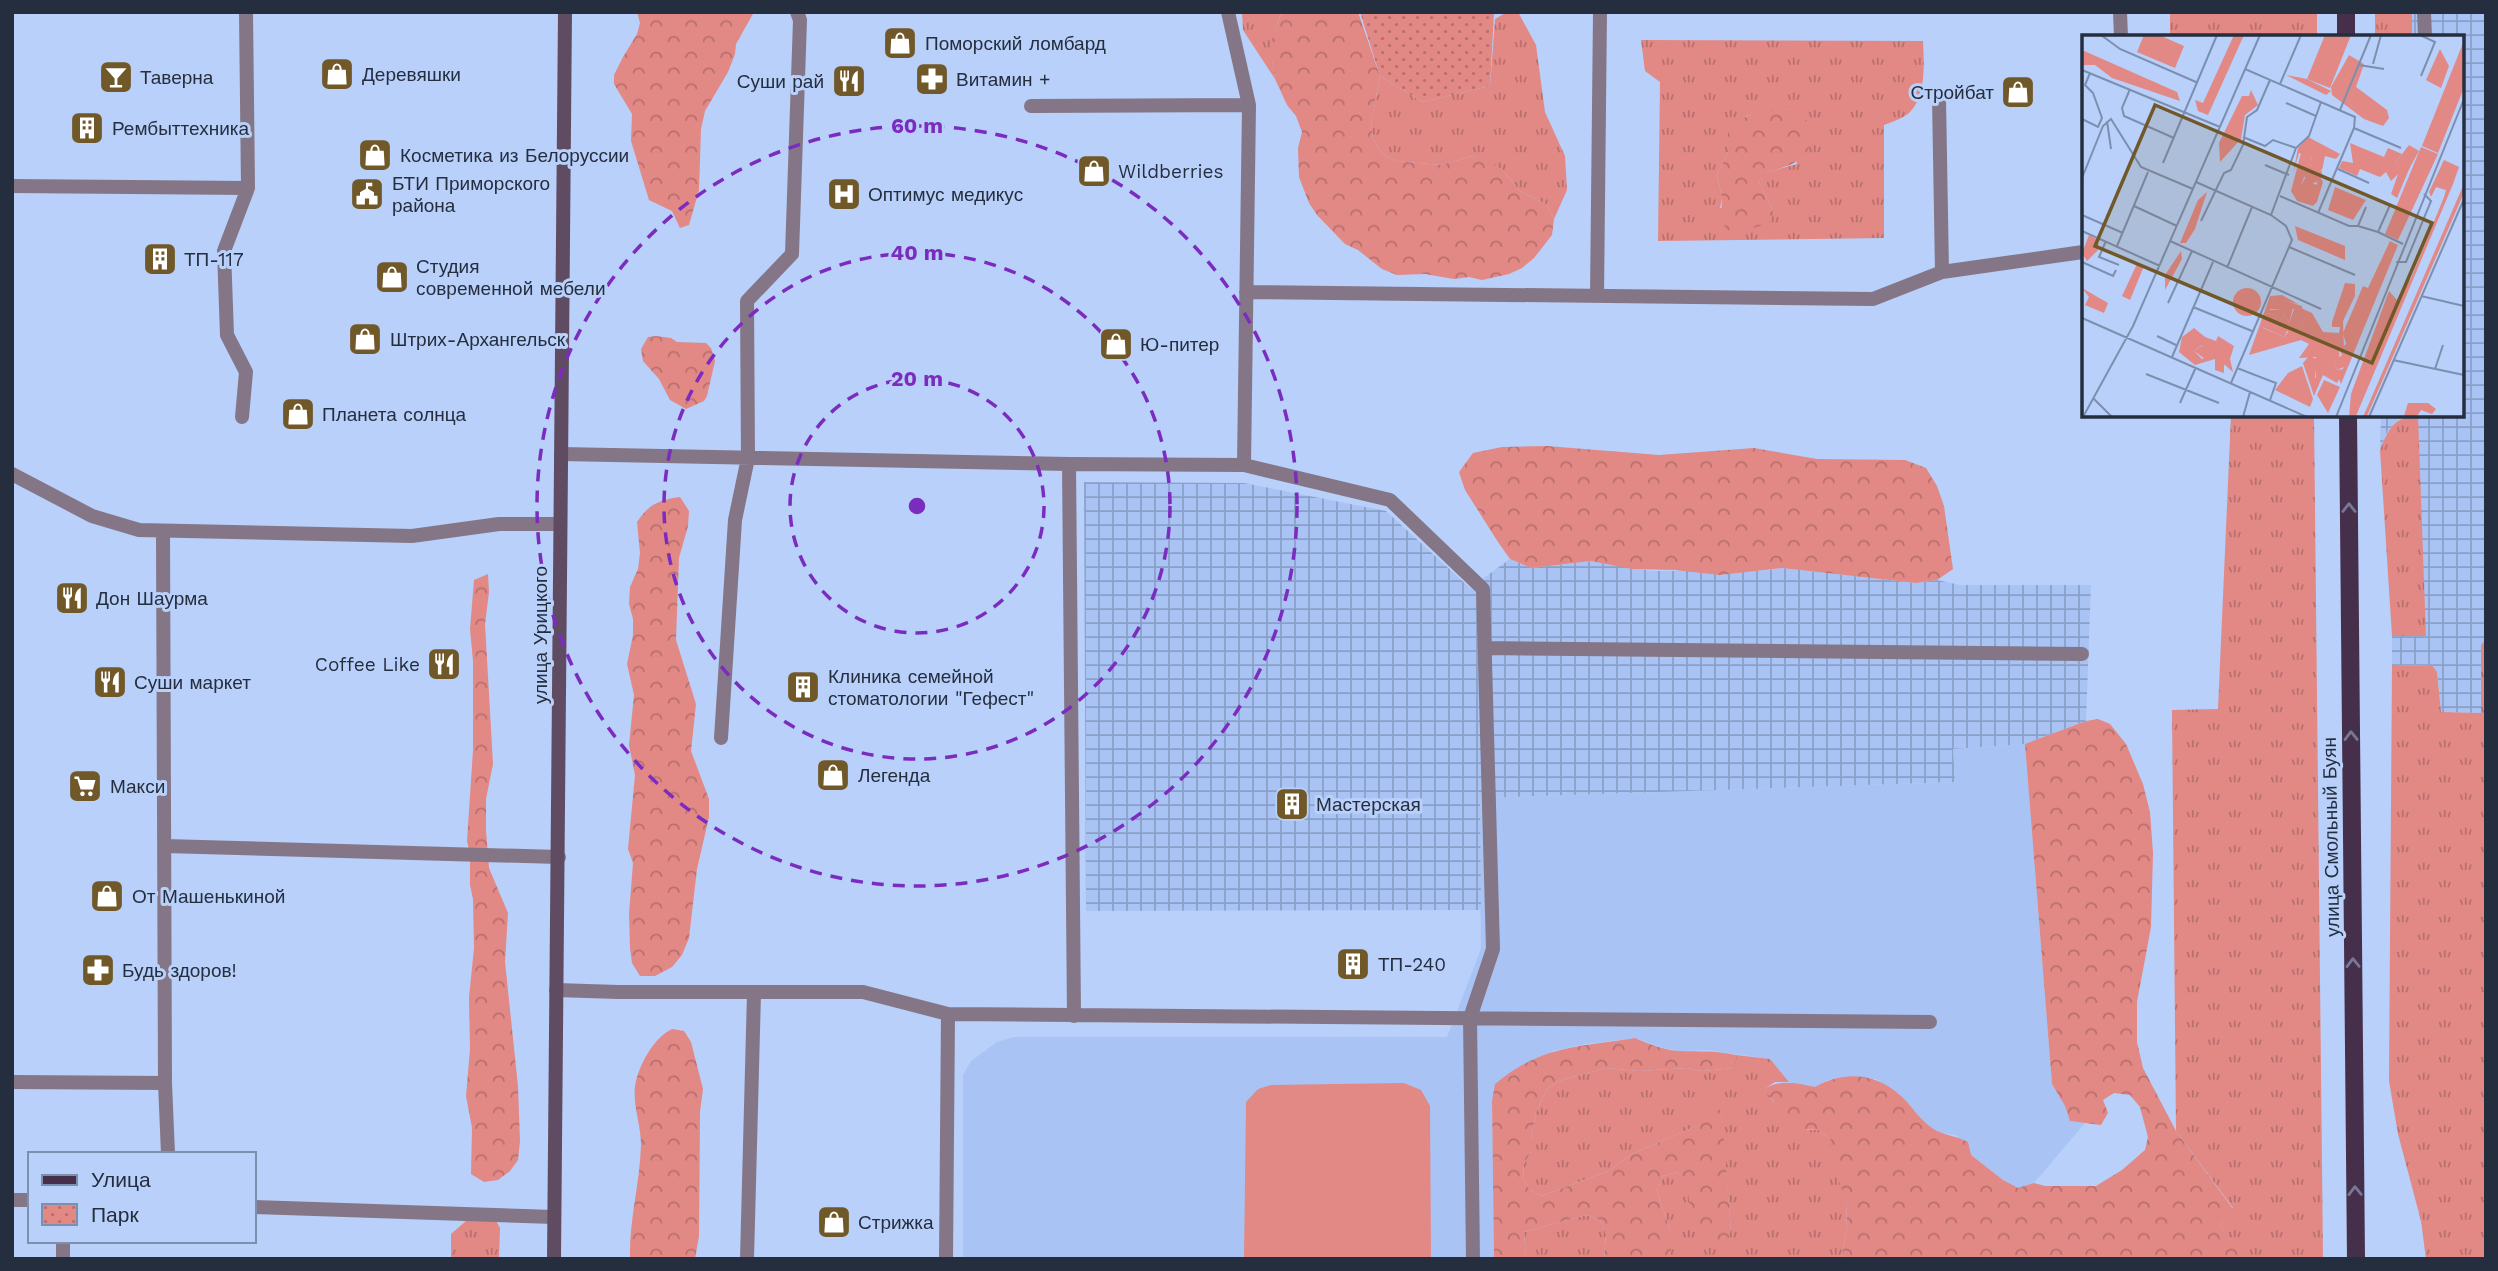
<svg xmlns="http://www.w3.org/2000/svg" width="2498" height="1271" viewBox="0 0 2498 1271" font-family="'Work Sans',sans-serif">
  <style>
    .built { fill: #a9c4f4 }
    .industrial { fill: url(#industrial-grid) }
    .grass { fill: url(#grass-tufts); fill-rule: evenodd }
    .forest { fill: url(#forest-crowns) }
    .park { fill: url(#park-dots) }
    .pitch { fill: #e28885 }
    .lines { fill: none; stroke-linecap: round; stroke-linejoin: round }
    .service { stroke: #847686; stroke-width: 14 }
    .secondary { stroke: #604c62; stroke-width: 14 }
    .primary { stroke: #462f4a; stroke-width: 18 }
    .oneway { stroke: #797799 }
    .ring { fill: none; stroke: #7b2cbf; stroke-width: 3.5; stroke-dasharray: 12 9 }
    .labels { text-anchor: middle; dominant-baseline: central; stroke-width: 6; stroke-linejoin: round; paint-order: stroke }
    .poi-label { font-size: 19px; fill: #252e3e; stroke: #b8d0fa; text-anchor: start }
    .street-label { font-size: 19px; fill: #252e3e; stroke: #b8d0fa }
    .inset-road { fill: none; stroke: #7d8faf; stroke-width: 2 }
    .view { fill: #705828; fill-opacity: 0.15; stroke: #705828; stroke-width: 3.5 }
    .inset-edge { fill: none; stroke: #252e3e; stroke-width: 3.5 }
    .centre { fill: #7b2cbf; stroke: #b8d0fa; stroke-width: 3.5 }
    .ring-label { font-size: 21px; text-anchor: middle; font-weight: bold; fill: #7b2cbf; stroke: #b8d0fa; stroke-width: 6; stroke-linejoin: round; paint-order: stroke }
  </style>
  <defs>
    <pattern id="industrial-grid" width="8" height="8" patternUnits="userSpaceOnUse" patternTransform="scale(1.75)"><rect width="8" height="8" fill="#a9c4f4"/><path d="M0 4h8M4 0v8" fill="none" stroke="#89a0c7"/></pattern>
    <pattern id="grass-tufts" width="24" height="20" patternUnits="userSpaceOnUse" patternTransform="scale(1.75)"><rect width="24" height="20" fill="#e28885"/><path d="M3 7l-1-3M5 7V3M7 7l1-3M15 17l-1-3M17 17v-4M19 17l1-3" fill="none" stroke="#b7706e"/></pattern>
    <pattern id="forest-crowns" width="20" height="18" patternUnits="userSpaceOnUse" patternTransform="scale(1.75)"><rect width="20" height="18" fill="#e28885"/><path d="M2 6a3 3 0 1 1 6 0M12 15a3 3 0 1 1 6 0" fill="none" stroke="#b7706e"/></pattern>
    <pattern id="park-dots" width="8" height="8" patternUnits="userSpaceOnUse" patternTransform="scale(1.75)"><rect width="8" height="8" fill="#e28885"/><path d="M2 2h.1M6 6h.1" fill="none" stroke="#b7706e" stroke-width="1.8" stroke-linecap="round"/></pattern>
  </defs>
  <rect width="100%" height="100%" fill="#b8d0fa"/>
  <path class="built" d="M2025,744L2052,1084L2065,1106L2070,1121L2085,1123L2034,1183L2018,1189L2003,1180L1971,1155L1956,1135L1941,1133L1929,1127L1899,1094L1876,1079L1827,1080L1815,1088L1789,1082L1770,1059L1708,1050L1679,1051L1664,1048L1635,1038L1586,1044L1553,1051L1492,1101L1494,1259H963V1075L971,1061L997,1042L1014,1037H1447L1481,949L1479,798L1955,782L1953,749Z"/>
  <path class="industrial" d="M2412,12H2486V639L2481,645L2482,713L2441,712L2437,672L2432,665L2392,666V636H2426L2402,417L2388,430L2380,450L2381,415H2461V37H2412Z
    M1084,482L1244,483L1386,511L1470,588L1510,559L1531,568L1591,561L1652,571H1760L1782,568L1916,583L1937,580L1960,585H2091L2086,721L2025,744L1953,749L1955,782L1480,798L1481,910L1086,911Z"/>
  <path class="grass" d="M1242,12H1282C1270,39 1270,50 1275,79L1243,30Z
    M1507,12H1518L1536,45L1545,112L1565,156L1567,190L1554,219L1547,205L1520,191L1501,169L1473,156L1441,165L1396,161L1382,153L1373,139L1371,124L1380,76L1422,102L1490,86L1495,19Z
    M2170,12H2317V37H2170Z
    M2375,12H2412V37H2375Z
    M1641,40L1923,41C1924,64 1927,102 1905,116C1898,120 1891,122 1884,125V238L1658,241L1660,82L1645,71ZM1790,109L1797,164L1764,173L1759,182L1774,214L1720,208L1722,198L1717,175L1728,152V129L1747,116Z
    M2231,415H2314L2323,1259H2236L2238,1254L2220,1224L2233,1208L2176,1131L2172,710L2218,709Z
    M2418,415L2426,636H2392L2380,450C2389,428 2393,418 2418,415Z
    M2486,639V1259H2426L2421,1221L2398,1134L2389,1081L2392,666L2432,665L2437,672L2441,712L2481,713V645Z
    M1736,1055L1770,1059L1789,1082H1775L1764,1089C1781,1109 1789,1132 1819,1130L1831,1140L1847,1202L1846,1233L1841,1259H1671V1232L1657,1191L1663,1176L1677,1172L1687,1183L1692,1217L1731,1231L1721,1112L1699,1125L1632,1154L1609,1171L1541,1196L1530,1190L1523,1178L1524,1164L1531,1152V1139L1536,1112L1547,1089L1559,1081L1605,1068L1639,1071L1687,1068L1702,1071L1734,1068Z
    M1586,1215L1600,1220L1606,1234L1604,1259H1526L1524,1232Z
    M495,1219L500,1228L499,1259H451V1234L466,1221Z"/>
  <path class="forest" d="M637,12H754L736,44L735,54L728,72L705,111L701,129L699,190L689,225L680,228L672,211L649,200L631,141L632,114L614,84V75L623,57L637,34L640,23Z
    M1282,12H1358L1380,76L1371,124L1373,139L1382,153L1396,161L1441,165L1473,156L1488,161L1501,169L1520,191L1547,205L1554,219L1552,235L1534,258L1522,268L1509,274L1482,280L1469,277L1454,279L1425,274L1397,275L1382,269L1358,250L1345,244L1317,215L1309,203L1299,177L1298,148L1302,132L1296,116L1287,105L1275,79L1270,48L1274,32Z
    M1790,109L1809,122C1817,161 1794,164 1765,173L1759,182L1774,214L1768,224L1738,232L1727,230L1721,220L1722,198L1717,175L1728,152V129C1743,112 1769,111 1790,109Z
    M656,336L671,338L677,342L706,343L711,348L715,361L707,396L704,401L686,409L670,400L659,379L643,361L641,349L648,337Z
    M1547,446L1659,455L1754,448L1817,459L1905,460L1926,468L1937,486L1944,506L1953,569L1937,580L1916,583L1782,568L1720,575L1675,570L1632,569L1591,561L1531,568L1510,559L1498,542L1465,490L1459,472L1473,453L1502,447Z
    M680,497L689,511L688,526L679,558L676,640L696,704L691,751L709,799V817L697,869L689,938L682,955L672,967L655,976H640L632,963L630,948L629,914L633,863L628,849L635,775L629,745L634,695L627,664L633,635V619L629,604L630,587L638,569L640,553L637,522C649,504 659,500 680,497Z
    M488,574L489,592L485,624L493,764L486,799V831L489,868L508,913L505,962L518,1086L520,1141L518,1160L510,1171L498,1180L484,1182L471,1174L472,1128L466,1096L470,1049L469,997L474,948L473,899L470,885V855L467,841L473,750V661L470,629L474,580Z
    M2098,719L2110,724L2126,744L2143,784L2150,812L2153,853L2151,927L2137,1002V1042L2143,1068L2176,1131L2233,1209L2220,1224L2239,1254L2236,1259H1841L1846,1233L1847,1202L1829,1156L1831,1140L1819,1130L1789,1128L1773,1100L1763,1089C1781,1079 1796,1083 1815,1087C1844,1070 1877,1073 1901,1096C1911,1105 1918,1117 1928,1125C1939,1135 1955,1135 1968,1142L1971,1155L2003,1180L2018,1188L2034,1183L2045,1186H2096L2122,1170L2145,1150L2148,1137L2140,1107L2130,1095L2114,1093L2103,1100L2108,1113L2101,1125L2070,1121L2065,1106L2052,1084L2025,744L2086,721Z
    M672,1029L684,1031L691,1042L703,1089L700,1112L699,1236L695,1259H630C629,1220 640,1183 641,1145C641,1123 631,1102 636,1081C641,1061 655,1037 672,1029Z
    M1635,1038C1649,1044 1664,1050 1679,1051C1701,1052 1713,1050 1736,1055L1735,1068L1702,1071L1687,1068L1639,1071L1605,1068L1559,1081L1547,1089L1536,1112L1531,1139V1152L1524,1164L1523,1178L1530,1190L1541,1196L1609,1171L1632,1154L1699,1125V1109L1712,1101L1721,1112L1723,1127L1731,1231L1726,1244L1711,1243C1704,1236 1697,1229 1693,1220C1686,1201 1693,1189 1677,1172L1663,1176L1657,1191L1671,1232V1259H1604L1606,1234L1600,1220L1586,1215L1524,1232L1526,1259H1494L1492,1101L1495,1084C1542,1045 1579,1047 1635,1038Z"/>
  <path class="park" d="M1360,12H1494L1490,86L1422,102L1380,76Z"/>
  <path class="pitch" d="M1404,1083L1421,1090L1430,1106L1431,1259H1244L1246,1102L1258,1089L1271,1085Z"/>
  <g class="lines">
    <path class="service" d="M1228,12L1249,105L1244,465
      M2120,12L2121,37
      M2424,12L2425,37
      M1031,106L1249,105
      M12,186L248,188
      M1942,272L2083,252
      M1246,292L1873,299L1942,272L1939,98
      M1597,296L1600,12
      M242,417L246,372L227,335L224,251L248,188L246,12
      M561,454L1069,464L1244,465L1390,500L1483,589L1493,949L1470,1018L1473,1259
      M1069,464L1074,1016
      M12,474L92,516L139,530L412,536L499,524H559
      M163,533L165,1083L168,1154
      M1485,648L2082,654
      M721,738L735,520L748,458L747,301L792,254L800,20L797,12
      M165,846L559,857
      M556,990L618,992H863L948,1014L1930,1022
      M12,1082L165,1083
      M12,1200H30
      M254,1207L554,1217
      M63,1259V1241
      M747,1259L754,993
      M946,1259L948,1014"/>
    <path class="secondary" d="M554,1259L565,12"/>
    <path class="primary" d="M2346,12V37
      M2348,415L2356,1259"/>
  </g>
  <defs><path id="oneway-chevron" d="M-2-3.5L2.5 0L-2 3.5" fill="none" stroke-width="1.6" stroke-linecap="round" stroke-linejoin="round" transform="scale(1.75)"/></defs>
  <g class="oneway">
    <use href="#oneway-chevron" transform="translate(2349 508) rotate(-90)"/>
    <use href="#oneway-chevron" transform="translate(2351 736) rotate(-91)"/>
    <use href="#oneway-chevron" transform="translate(2353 963) rotate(-91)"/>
    <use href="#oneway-chevron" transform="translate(2355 1191) rotate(-91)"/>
  </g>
  <g class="ring">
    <circle cx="917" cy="506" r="127"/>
    <circle cx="917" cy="506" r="253"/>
    <circle cx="917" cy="506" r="380"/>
  </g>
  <defs>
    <g id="shop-square" transform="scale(1.75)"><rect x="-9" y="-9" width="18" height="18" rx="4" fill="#705828" stroke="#b8d0fa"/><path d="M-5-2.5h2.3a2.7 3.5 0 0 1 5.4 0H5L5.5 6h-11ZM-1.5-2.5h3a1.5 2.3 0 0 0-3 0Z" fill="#fff"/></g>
    <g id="bar-square" transform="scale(1.75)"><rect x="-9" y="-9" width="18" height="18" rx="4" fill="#705828" stroke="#b8d0fa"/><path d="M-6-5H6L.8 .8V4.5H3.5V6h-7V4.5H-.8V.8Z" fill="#fff"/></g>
    <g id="pharmacy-square" transform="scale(1.75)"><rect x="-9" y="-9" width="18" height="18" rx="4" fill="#705828" stroke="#b8d0fa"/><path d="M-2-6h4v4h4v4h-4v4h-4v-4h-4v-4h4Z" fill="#fff"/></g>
    <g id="restaurant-square" transform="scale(1.75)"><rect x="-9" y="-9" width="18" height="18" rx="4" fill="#705828" stroke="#b8d0fa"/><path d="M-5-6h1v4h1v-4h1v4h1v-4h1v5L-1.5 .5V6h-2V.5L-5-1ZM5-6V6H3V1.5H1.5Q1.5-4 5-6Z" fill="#fff"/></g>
    <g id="building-square" transform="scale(1.75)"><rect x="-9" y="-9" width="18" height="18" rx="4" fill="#705828" stroke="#b8d0fa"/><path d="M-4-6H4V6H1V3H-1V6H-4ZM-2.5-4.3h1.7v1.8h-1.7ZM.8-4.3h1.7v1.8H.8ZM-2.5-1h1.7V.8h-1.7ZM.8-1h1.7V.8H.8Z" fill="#fff"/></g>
    <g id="civic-square" transform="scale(1.75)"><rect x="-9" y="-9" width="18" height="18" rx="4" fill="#705828" stroke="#b8d0fa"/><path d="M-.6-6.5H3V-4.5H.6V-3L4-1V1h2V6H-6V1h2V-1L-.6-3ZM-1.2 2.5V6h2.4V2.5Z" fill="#fff"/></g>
    <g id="hospital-square" transform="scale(1.75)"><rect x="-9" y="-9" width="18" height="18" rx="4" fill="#705828" stroke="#b8d0fa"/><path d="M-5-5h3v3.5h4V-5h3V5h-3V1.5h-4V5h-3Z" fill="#fff"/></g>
    <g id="supermarket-square" transform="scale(1.75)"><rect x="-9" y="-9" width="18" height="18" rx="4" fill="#705828" stroke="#b8d0fa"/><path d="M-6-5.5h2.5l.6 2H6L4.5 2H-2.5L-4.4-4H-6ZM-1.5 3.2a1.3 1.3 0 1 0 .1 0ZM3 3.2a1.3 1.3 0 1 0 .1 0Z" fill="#fff"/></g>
  </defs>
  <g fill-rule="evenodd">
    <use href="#shop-square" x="900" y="43"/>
    <use href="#shop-square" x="337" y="74"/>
    <use href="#bar-square" x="116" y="77"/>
    <use href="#pharmacy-square" x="932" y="79"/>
    <use href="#restaurant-square" x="849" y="81"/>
    <use href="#shop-square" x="2018" y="92"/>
    <use href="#building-square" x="87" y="128"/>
    <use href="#shop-square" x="375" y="155"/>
    <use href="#shop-square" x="1094" y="171"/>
    <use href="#civic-square" x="367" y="194"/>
    <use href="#hospital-square" x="844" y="194"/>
    <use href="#building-square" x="160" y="259"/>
    <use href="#shop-square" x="392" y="277"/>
    <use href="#shop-square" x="365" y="339"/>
    <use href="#shop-square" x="1116" y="344"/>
    <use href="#shop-square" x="298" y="414"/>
    <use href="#restaurant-square" x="72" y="598"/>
    <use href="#restaurant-square" x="444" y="664"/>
    <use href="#restaurant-square" x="110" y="682"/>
    <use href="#building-square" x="803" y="687"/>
    <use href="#shop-square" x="833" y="775"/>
    <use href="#supermarket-square" x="85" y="786"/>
    <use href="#building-square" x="1292" y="804"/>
    <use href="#shop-square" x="107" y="896"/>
    <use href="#building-square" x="1353" y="964"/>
    <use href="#pharmacy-square" x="98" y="970"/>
    <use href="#shop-square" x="834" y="1222"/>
  </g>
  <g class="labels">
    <g class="poi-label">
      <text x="925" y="43">Поморский ломбард</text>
      <text x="362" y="74">Деревяшки</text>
      <text x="140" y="77">Таверна</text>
      <text x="956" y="79">Витамин +</text>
      <text x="824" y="81" text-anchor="end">Суши рай</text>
      <text x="1994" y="92" text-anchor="end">Стройбат</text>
      <text x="112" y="128">Рембыттехника</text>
      <text x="400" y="155">Косметика из Белоруссии</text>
      <text x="1118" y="171">Wildberries</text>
      <text x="392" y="183">БТИ Приморского<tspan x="392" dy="22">района</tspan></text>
      <text x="868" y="194">Оптимус медикус</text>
      <text x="184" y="259">ТП-117</text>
      <text x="416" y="266">Студия<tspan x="416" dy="22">современной мебели</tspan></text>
      <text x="390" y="339">Штрих-Архангельск</text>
      <text x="1140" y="344">Ю-питер</text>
      <text x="322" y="414">Планета солнца</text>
      <text x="96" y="598">Дон Шаурма</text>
      <text x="420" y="664" text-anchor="end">Coffee Like</text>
      <text x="828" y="676">Клиника семейной<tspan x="828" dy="22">стоматологии "Гефест"</tspan></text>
      <text x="134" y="682">Суши маркет</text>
      <text x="858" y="775">Легенда</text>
      <text x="110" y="786">Макси</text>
      <text x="1316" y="804">Мастерская</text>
      <text x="132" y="896">От Машенькиной</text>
      <text x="1378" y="964">ТП-240</text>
      <text x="122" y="970">Будь здоров!</text>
      <text x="858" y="1222">Стрижка</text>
    </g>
    <g class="street-label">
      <text transform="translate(540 635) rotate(-90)">улица Урицкого</text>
      <text transform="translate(2331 837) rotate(-91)">улица Смольный Буян</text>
    </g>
  </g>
  <g transform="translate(2082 35)">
    <rect width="382" height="382" fill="#b8d0fa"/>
    <path d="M152,0H162L126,80L116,76L113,65L121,68ZM381,8V55L356,118L340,111ZM204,40L225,44L249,56L244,60ZM226,102L258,119L254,124L243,121L240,135L229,130L223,136L230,122L217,118L211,139L216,113ZM268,108L302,122L306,113L320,119L314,127L319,133L328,132L315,163L309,159L316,139L309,146L304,137L298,142L278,134L275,141L257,133L260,126L271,128ZM339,112L356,119L316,205L303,199ZM362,125L377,132L371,149L274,381L267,382L269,359L307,256L315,265L329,243L362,162L364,155L354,152L349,162L347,157ZM238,142L241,147L235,167L219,150L223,143L234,150ZM381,151V160L285,381L281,382ZM253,152L284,165L271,185L246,175ZM308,206L316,210L259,349L256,342L262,332L255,335L252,327L260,320L257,315L264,309L261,298L281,251L286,253ZM55,229L62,231L48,265L40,261ZM0,253L26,268L22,278L3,270L7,262ZM194,263L220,271L221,290L215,299L205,296L202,302L180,292L184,278L193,280L195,291L202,279L207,288L212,274H187ZM112,293L123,302L134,306L136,301L152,311L148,324L151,337L130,319L123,324L112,316L121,310L106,300ZM227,321L235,324L233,343L241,340L232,361L221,328ZM220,331L231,364L228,372L193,355L206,338ZM242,345L258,352L246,378L235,360Z" fill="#e28885"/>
    <path d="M358,14L367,31L359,53L344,45ZM0,15L95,57L98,66L30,43L13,30H0ZM267,20L282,29L274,52L305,75L307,83L301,91L282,84L250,60L249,52ZM169,55L176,70L163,80L159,104L138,127L137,108L160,61H167ZM327,110L337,116L327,134L321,136L314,127ZM219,118L230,121L219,150L232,159L235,167L231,171L215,166L209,156ZM125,157L113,194L104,208H98L116,165ZM213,191L263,211V225L216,205ZM7,200L16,205L17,214L5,226L0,218ZM99,216L100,224L83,255V240ZM263,248L273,249V261L261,286L262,314L257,316L258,326L252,327L255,335L262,334L255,348L241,340L234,345V322L217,323L227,309L219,305L167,320L188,261L200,260L216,269L193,264L188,275L211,273L207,288L202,279L195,291L193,280L184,278L181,293L202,302L209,293L215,299L221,290L219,273L230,278L241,297L257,298L258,292H250V287ZM112,293L107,300L123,308L112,316L120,324L130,319L142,326V338L133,335V324L113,330L97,317L100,302ZM326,368H346L354,374L350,379L339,375L335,381H322Z" fill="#e28885"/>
    <path d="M62,0H77L102,11L93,33L55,17ZM222 139a9 9 0 1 1 18 0a9 9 0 1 1-18 0Z" fill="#e28885"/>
    <path d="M243,0H269L248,53L225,44ZM151 267a14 14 0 1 1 28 0a14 14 0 1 1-28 0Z" fill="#e28885"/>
    <path class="inset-road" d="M19,0L38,14L114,47M338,0L353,7L339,41M291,29L299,0M277,30L302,34M163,34L273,82L272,93L319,113M0,35L138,92M198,49L219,0M48,54L40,73L42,81L92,103M204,68L234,81M258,75L289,0M0,84L16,92L20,83L11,58L3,50L8,38M25,86L29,114M161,102L183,111L191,105L214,113M81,128L135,0M183,130L207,140M256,134L287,148M0,143L21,91L29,84L59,132L111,154M114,147L189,180L204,191L210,205L149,348M198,161L267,191H276L284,172M52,171L95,191M236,178L272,93M0,180L41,198M189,180L214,113L227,101L239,67M119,186L142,138L149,135L161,110L165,82L175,75L188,45M276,191L296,197L308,170M0,196L78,231M296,197L321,209M24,206L17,222L37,230M88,206L239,274M35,211L66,137M207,212L273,240M0,227L31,241L34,235M314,227H324L349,166L342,159M145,233L170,172M339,261L382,271M86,268L110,216M111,272L170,296M0,283L225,382M75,301L94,310M90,322L131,227M311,325L382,340M155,333L194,348L188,365M353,334L361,310M64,339L137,368M11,363L30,382M98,368L114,332M1,382L51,291L178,0M161,382L168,357M254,382L382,64M287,382L382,164"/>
    <path class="view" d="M73,70L350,188L290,328L13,211Z"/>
    <rect width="382" height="382" class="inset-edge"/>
  </g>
  <circle cx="917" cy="506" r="10" class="centre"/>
  <g class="ring-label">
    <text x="917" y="133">60 m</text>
    <text x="917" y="260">40 m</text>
    <text x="917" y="386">20 m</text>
  </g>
  <rect width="2498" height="1271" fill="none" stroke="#252e3e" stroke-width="28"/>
  <rect x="28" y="1152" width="228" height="91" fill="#b8d0fa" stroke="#7d8faf" stroke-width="2"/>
  <rect x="42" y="1175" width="35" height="10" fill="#462f4a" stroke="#7d8faf" stroke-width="2"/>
  <text x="91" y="1187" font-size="21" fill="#252e3e">Улица</text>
  <rect x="42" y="1204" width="35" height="21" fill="url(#park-dots)" stroke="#7d8faf" stroke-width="2"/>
  <text x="91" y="1222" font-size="21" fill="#252e3e">Парк</text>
</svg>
